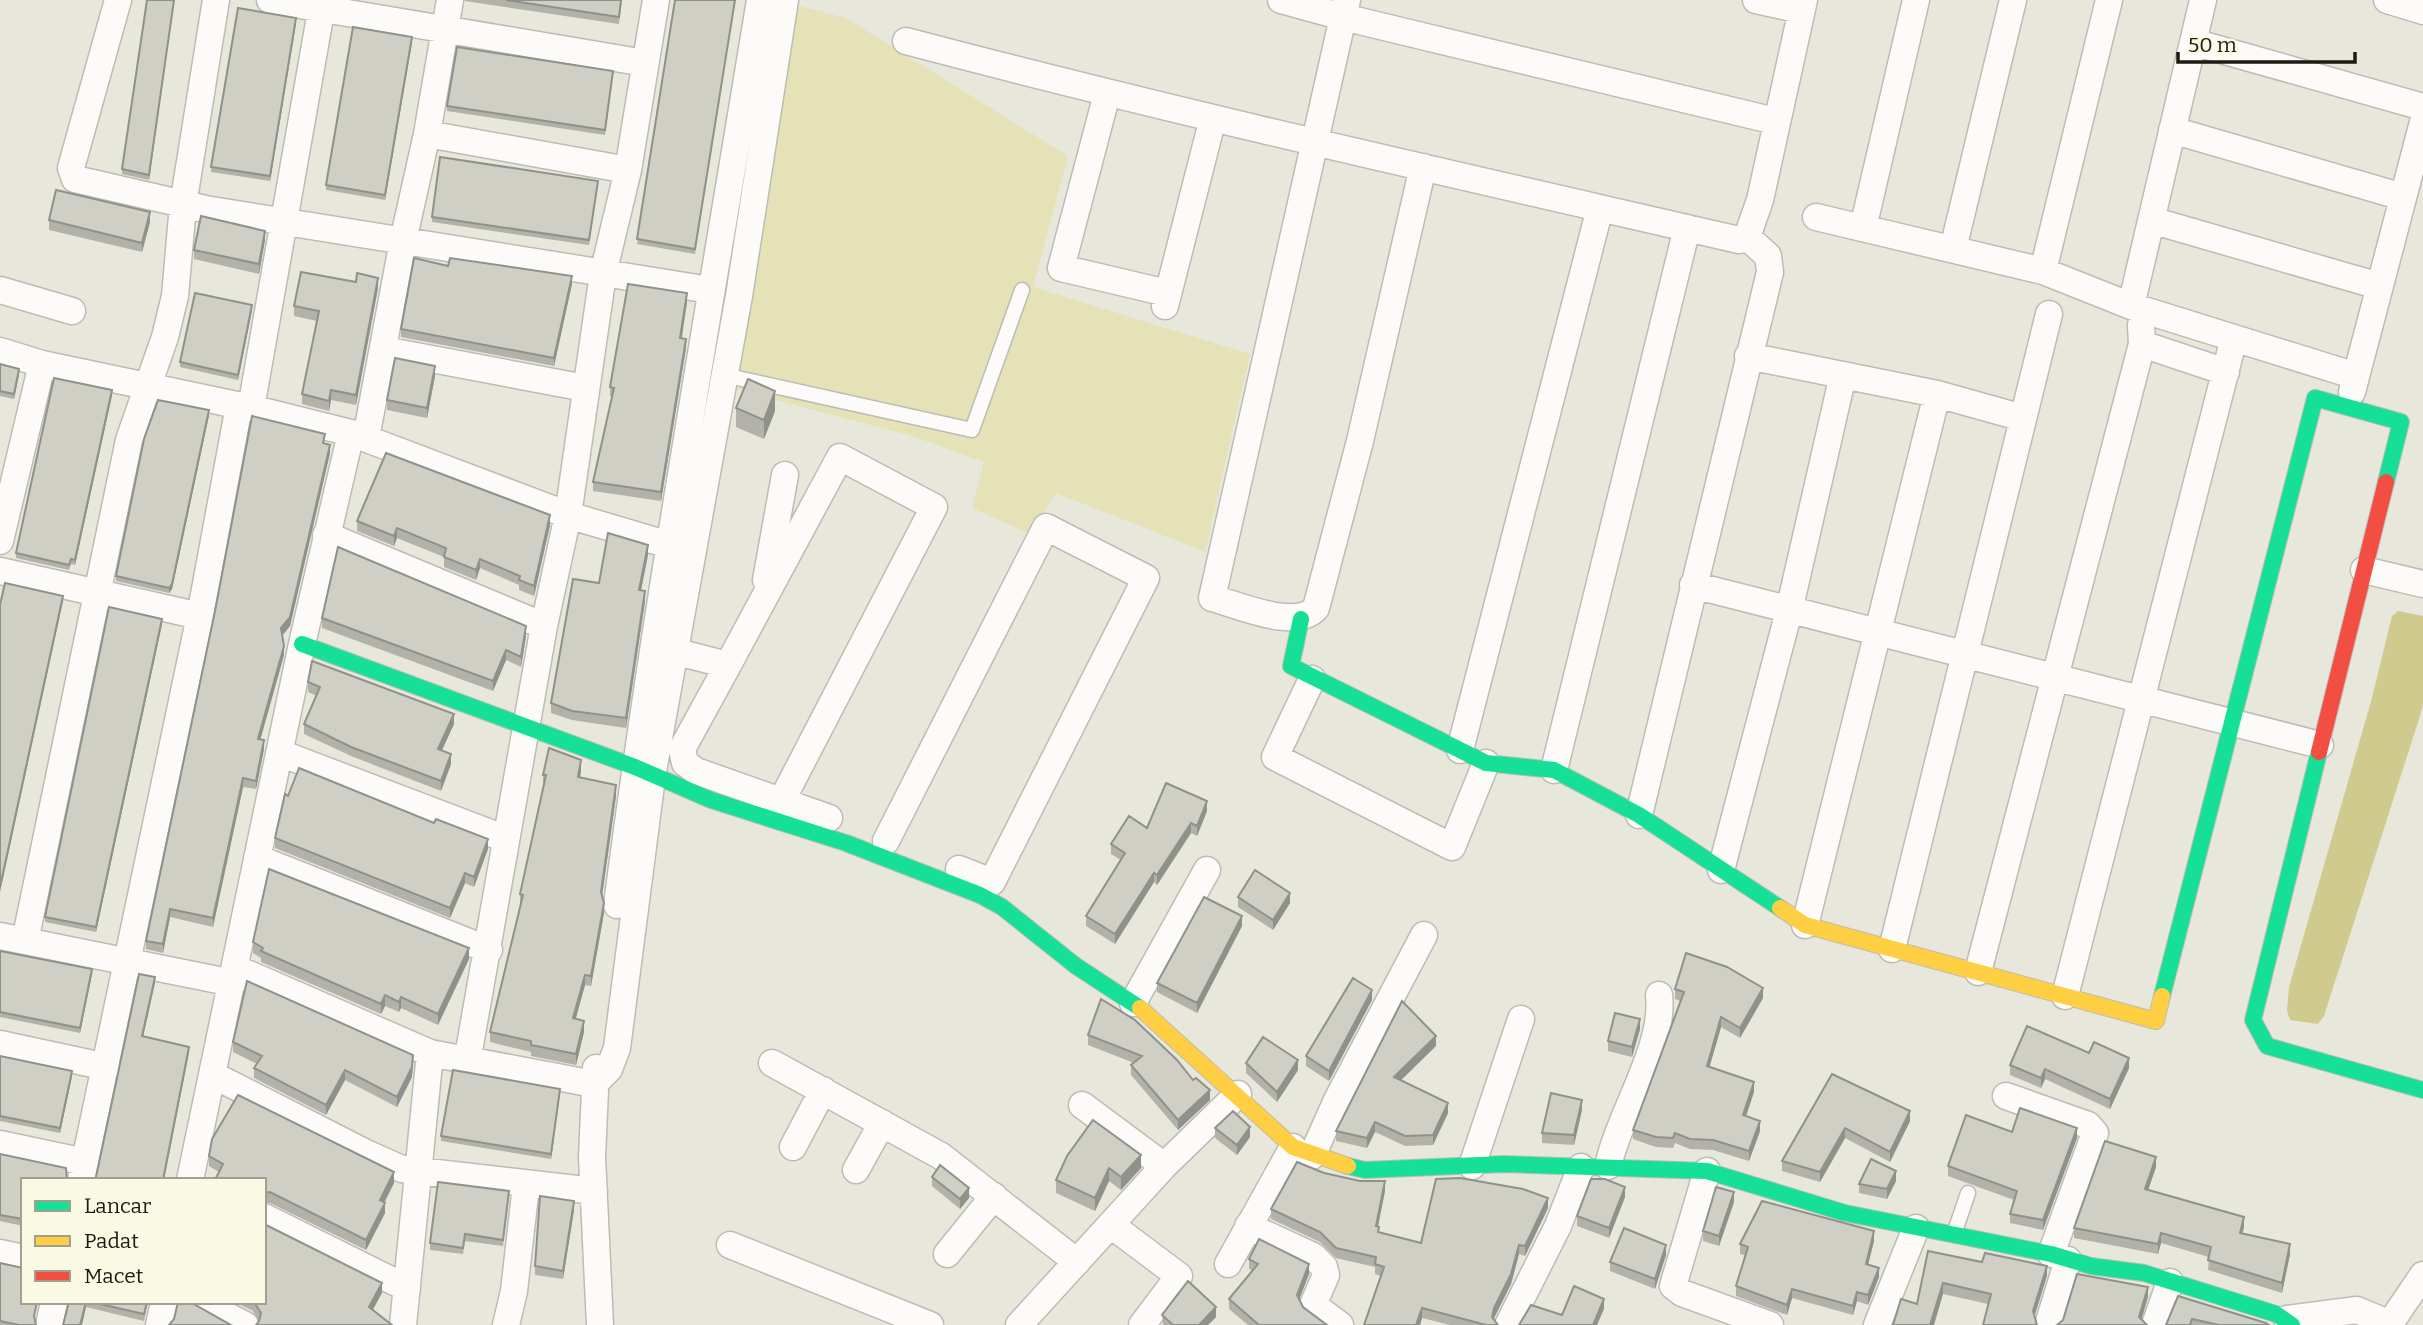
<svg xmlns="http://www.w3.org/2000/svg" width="2423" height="1325" viewBox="0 0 2423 1325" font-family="Bitter,serif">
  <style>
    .green { fill: #e5e2b8 }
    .water { fill: #d0ca8e }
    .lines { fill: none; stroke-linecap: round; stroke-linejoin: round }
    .lane-casing { stroke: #bdbcb3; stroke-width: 17 }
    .street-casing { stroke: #bdbcb3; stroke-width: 29 }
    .fast-casing { stroke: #bdbcb3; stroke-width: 18 }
    .slow-casing { stroke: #bdbcb3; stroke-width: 18 }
    .jam-casing { stroke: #bdbcb3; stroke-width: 18 }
    .lane { stroke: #fcfbfa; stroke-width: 14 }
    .street { stroke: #fcfbfa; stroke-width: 26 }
    .fast { stroke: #16e098; stroke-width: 16 }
    .slow { stroke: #ffcf43; stroke-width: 16 }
    .jam { stroke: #f24e42; stroke-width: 16 }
    .wall { fill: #b2b2aa }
    .shaded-wall { fill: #91918b }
    .building { fill: #cfcfc6; stroke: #91918b; stroke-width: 2 }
  </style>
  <rect width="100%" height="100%" fill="#e8e7dc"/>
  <path class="green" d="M796,5L846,18L1068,156L1033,287L1250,354L1205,552L1056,493L1030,534L972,508L984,462L912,436L733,389Z"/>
  <path class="water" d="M2398,611L2423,616V704L2419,719L2324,1016L2318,1024L2290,1020L2287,1011L2289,987L2372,698L2392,616Z"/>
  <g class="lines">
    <g class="lane-casing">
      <path id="lane" d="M724,375L972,430L1022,290
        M1954,1234L1968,1193"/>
    </g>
    <g class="street-casing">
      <path id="street" d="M118,0L71,168L75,179L205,209L710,290
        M270,0L645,63
        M1281,0L1343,17L1347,0
        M1756,0L1801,10
        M2387,0L2423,11
        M906,41C1182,114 1461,176 1739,240L1747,237
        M2193,42L2423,107
        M1107,94L1061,268L1167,293
        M2172,130L2403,197
        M427,134L628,170
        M1423,167L1360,441L1316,608C1296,631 1239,605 1212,598L1343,17L1775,121
        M1816,217L2043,271L2131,306L2356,376
        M2151,220L2379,286
        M1863,228L1916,0
        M1747,237L1760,200L1804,0
        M1953,249L2013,0
        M2043,271L2109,0
        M0,290L72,311
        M1165,306L1213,118
        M2131,306L2203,0
        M2141,325L2142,344L2226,372
        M384,350L585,388
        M0,351L42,364L251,408L351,433L568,515L686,550
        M1748,356L1937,394L2023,418
        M2352,392L2423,122
        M251,408L323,0
        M366,438L403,241L427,134L450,0
        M326,535L544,626
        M0,541L42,364
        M2364,570L2423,584
        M0,571L200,616
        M766,580L785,475
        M1693,585L2320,745
        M677,652L728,665L682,749L685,763L696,771L829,818
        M728,665L840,457L934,507L781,802
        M1312,679L1275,757L1452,847L1486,763
        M1460,750L1600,208
        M280,753L506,839
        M1554,770L1687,228
        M1639,815L1770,272L1768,256L1747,237
        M886,841L1046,527L1146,578L992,882L959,869
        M257,858L489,950
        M1721,870L1789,611L1843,375
        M617,905C656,602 711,301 760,0
        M1805,925L1937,394
        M0,936L233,983
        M25,941L129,440L165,337L175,296L183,205L216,0
        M1892,949L2049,314
        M235,968L430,1053L594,1084L609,1069L617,1048L652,777L739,296L785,0
        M1978,972L2142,344
        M2065,996L2234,338
        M1133,1003L1207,870
        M0,1044L107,1067
        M467,1062L544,626L568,515L603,274L628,170L656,0
        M772,1063L941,1156L1077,1262
        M596,1068L592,1157L600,1325
        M213,1075L368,1154L402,1169L594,1191
        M2006,1096L2088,1125L2095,1133L2051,1254
        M1082,1105L1164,1166L1238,1094
        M0,1144L85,1162
        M793,1147L823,1090
        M1312,1156L1337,1100L1424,935
        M1472,1166L1521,1019
        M1608,1166C1620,1112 1665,1047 1659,995
        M856,1170L882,1123
        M1707,1171L1673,1286L1682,1293L1770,1325
        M81,1180L200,616L239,406
        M190,1180L302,644L351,433
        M264,1217L407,1288
        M1111,1225L1179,1276L1142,1325
        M1248,1226L1313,1256L1324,1267L1326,1275L1313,1305L1340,1325
        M730,1245L930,1325
        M0,1253L23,1258
        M947,1254L994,1196
        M1228,1264L1293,1147
        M200,1302L245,1325
        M2287,1319L2357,1310L2390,1324
        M49,1325L54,1302
        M159,1325L164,1302
        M403,1325L430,1053
        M506,1325L514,1291L526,1186
        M1019,1325L1164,1166
        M1508,1325L1558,1226L1581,1167
        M1877,1325L1916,1228
        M2048,1325L2068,1260
        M2155,1325L2170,1282
        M2389,1325L2423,1275"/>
    </g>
    <g class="fast-casing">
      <path id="fast" d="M1301,619L1291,666L1486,763L1554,770L1639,815L1780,908
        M302,644L635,767L711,800L846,843L980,895L1002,907L1076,966L1140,1008
        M2319,752L2253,1020L2267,1046L2423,1090
        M2162,996L2315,398L2401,422L2386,482
        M1348,1166L1365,1170L1504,1164L1707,1171L1845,1213L2051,1254L2091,1266L2144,1273L2276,1314L2292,1325"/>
    </g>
    <g class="slow-casing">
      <path id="slow" d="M1780,908L1805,925L2156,1021L2162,996
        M1140,1008L1293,1147L1348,1166"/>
    </g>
    <g class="jam-casing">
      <path id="jam" d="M2319,752L2386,482"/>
    </g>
    <use href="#lane" class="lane"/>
    <use href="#street" class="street"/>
    <use href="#fast" class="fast"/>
    <use href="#slow" class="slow"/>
    <use href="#jam" class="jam"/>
  </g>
  <path class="wall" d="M465,0H622L619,24L465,1Z
    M675,0H735L695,254L637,244Z
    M174,2L149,180L122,174V169Z
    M296,23L270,181L211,172V167Z
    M412,42L385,200L326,190V185Z
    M613,76L605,135L447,111V106Z
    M598,186L589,245L432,222V217Z
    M49,220L150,222L142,252L49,230Z
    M265,240L259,274L194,259V250Z
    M448,266L572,284L554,366L401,337V329Z
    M378,288L356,405L331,400L329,411L302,404V394L317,321L294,316V306Z
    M687,302L682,338L686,348L661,501L593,491V482L612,396H610V387Z
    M252,310L238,380L180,367V362Z
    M0,364L19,374L14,399L0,396Z
    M435,376L427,418L387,410V400Z
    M112,395L75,565L71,564L69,570L16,558V553Z
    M736,408L775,411L764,439L736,427Z
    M209,415L172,589L169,593L116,581V576Z
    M325,444L330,453L290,626L282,636L284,655L260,740L264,749L256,789L243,787L213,927L170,917L163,953L146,949V941Z
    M357,521L550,525L534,596L519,590V585L480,568L476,580L444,567V557L397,538L394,546L357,531Z
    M648,555L641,590L645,601L626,728L572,720L551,713V703L599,583Z
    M322,618L526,636L521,667L506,660L493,691L322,628Z
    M162,624L96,932L45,922V917Z
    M308,682L454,724L441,751L451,764L441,791L351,756L304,734V724L317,696L308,692Z
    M581,771L580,778L616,796L602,896L604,913L591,986L585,985L575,1019L584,1032L576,1065L531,1056V1052L490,1042V1032L521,905L520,904V894L544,785H543V775Z
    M1207,811L1197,836L1191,833L1157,885L1154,882L1115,944L1086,926V916L1121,860L1111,854V844Z
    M275,838L488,849L474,887L465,883L450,918L275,848Z
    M1238,897L1290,903L1273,930L1238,907Z
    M1242,926L1197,1013L1157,992V983Z
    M253,942L469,959L438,1025L401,1008L399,1012L385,1006L381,1014L261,962V958L253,953Z
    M0,951L92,974L80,1033L0,1017Z
    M1675,989L1763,998L1740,1038L1721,1027L1709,1067L1754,1092L1746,1116L1760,1131L1749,1161L1713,1150L1690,1149L1675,1143L1673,1148L1656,1147L1633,1139V1130L1680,1001L1675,999Z
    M1101,999L1210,1100L1178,1130L1131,1075V1065L1134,1063L1088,1045V1035Z
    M1372,1000L1329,1081L1306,1066V1056Z
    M1640,1029L1632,1057L1608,1051V1041Z
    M233,1042L413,1065L412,1077L397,1107L345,1080L326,1115L254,1078V1068L257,1064L233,1052Z
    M1436,1046L1401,1080L1448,1113L1433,1145L1405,1146L1375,1132L1367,1148L1336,1141V1131Z
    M2089,1053L2129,1068L2110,1109L2045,1079L2041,1088L2010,1075V1065Z
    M0,1056L72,1076L60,1133L0,1121Z
    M1246,1063L1298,1070L1277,1102L1246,1073Z
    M1832,1074L1910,1121L1890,1162L1845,1138L1820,1182L1782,1171V1161Z
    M560,1094L551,1159L441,1141V1136Z
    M1582,1110L1574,1145L1542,1143V1133Z
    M1093,1120L1141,1168L1121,1190L1109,1181L1095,1211L1056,1193V1180Z
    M1215,1128L1250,1137L1237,1155L1215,1138Z
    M2077,1138L2043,1230L2010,1223V1214L2014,1200L1948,1176V1166Z
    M0,1154L66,1178L23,1180V1226L0,1221Z
    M209,1156L394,1183L385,1202V1213L366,1250L270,1203H264V1180L219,1172L209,1166Z
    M2156,1167L2148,1190L2244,1227L2242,1233L2290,1254L2282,1293L2208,1270L2209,1257L2161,1243L2158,1254L2074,1238V1228Z
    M1324,1173L1385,1191L1378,1226L1379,1232L1421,1243L1548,1208L1525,1256L1519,1254L1511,1284L1494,1318L1498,1325H1450L1422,1318L1420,1325H1364L1381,1276L1375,1274V1267L1336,1258L1320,1242L1271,1219V1209Z
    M932,1177L969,1198L960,1209L932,1186Z
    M1896,1181L1887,1199L1859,1193V1184Z
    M509,1197L503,1246L465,1241L463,1254L430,1250V1243Z
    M1625,1197L1609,1238L1577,1226V1216Z
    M1734,1202L1719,1246L1703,1241V1231Z
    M574,1210L563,1279L535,1275V1266Z
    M1874,1241L1868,1264L1879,1277L1868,1305L1857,1301L1853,1315L1792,1298L1787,1315L1736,1296V1286L1745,1255L1740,1254V1244Z
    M1928,1251L2047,1276L1988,1304L1943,1294L1917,1304Z
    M1666,1255L1655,1289L1610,1271V1262Z
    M1249,1259L1309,1274L1299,1300L1303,1307L1327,1325H1248L1229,1309V1299L1252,1270L1249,1269Z
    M0,1263L34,1319L36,1325H0Z
    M382,1293L259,1321L253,1311L235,1302H264Z
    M2178,1296L2269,1325H2166Z
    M69,1302H148L144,1321L86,1307L64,1323Z
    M1162,1315L1216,1317L1208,1325H1163Z"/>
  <path class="shaded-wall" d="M174,0L149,180V175Z
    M296,18V23L270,181V176Z
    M412,37V42L385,200V195Z
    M150,212V222L142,252V243Z
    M265,231V240L259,274V264Z
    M572,276V284L554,366V358Z
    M378,278V288L356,405V395Z
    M687,293V302L680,347V338Z
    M252,305V310L238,380V375Z
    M686,339V348L661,501V492Z
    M435,366V376L427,418V408Z
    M19,369V374L14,399V394Z
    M112,390V395L75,565V560Z
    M331,390V400L329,411V401Z
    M775,391V411L764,439V420Z
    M209,410V415L172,589L169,593V588Z
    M330,445V453L290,626L281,637V628Z
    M550,515V525L534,596V586Z
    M397,528V538L394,546V536Z
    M648,545V555L639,600V590Z
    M480,559V568L476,580V570Z
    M645,591V601L626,728V718Z
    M63,596V601L0,892V887Z
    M162,619V624L96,932V927Z
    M526,626V636L521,667V657Z
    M284,646V655L258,748V739Z
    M506,650V660L493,691V681Z
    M454,714V724L438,759V749Z
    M264,740V749L256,789V781Z
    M451,754V764L441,791V781Z
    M581,760V771L578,788V777Z
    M243,778V787L213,927V918Z
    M616,785V796L601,903V892Z
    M1207,801V811L1197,836V826Z
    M1191,823V833L1157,885V875Z
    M488,839V849L474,887V877Z
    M465,873V883L450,918V908Z
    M1154,873V882L1115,944V934Z
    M1290,893V903L1273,930V920Z
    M604,903V913L591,986V976Z
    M170,909V917L163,953V944Z
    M1242,916V926L1197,1013V1003Z
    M469,948V959L438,1025V1014Z
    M92,969V974L80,1033V1028Z
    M585,975V985L573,1029V1018Z
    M155,977V983L142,1042V1036Z
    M1763,988V998L1740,1038V1028Z
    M1372,990V1000L1329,1081V1071Z
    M385,995V1006L381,1014V1004Z
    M401,997V1008L399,1012V1002Z
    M1721,1017V1027L1707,1076V1066Z
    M1640,1019V1029L1632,1057V1047Z
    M584,1021V1032L576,1065V1054Z
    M1436,1036V1046L1394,1087V1077Z
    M189,1047V1053L164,1180H163Z
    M413,1055L412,1077L397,1107V1097Z
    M2129,1058V1068L2110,1109V1099Z
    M1298,1060V1070L1277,1102V1092Z
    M2045,1069V1079L2041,1088V1078Z
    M345,1070V1080L326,1115V1105Z
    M72,1071V1076L60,1133V1128Z
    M1754,1082V1092L1743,1125V1115Z
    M560,1089V1094L551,1159V1154Z
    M1210,1090V1100L1178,1130V1120Z
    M1582,1100V1110L1574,1145V1135Z
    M1448,1103V1113L1433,1145V1135Z
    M1910,1111V1121L1890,1162V1152Z
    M1760,1121V1131L1749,1161V1151Z
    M1375,1122V1132L1367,1148V1138Z
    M1250,1127V1137L1237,1155V1145Z
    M1845,1128V1138L1820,1182V1172Z
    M2077,1128V1138L2043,1230V1220Z
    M1141,1155V1168L1121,1190V1177Z
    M2156,1157V1167L2145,1199V1189Z
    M1109,1168V1181L1095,1211V1198Z
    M1896,1171V1181L1887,1199V1189Z
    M394,1172V1183L380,1210V1200Z
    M1385,1181V1191L1376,1236V1226Z
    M1625,1187V1197L1609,1238V1228Z
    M969,1188V1198L960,1209V1199Z
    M1734,1192V1202L1719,1246V1236Z
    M1548,1198V1208L1525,1256V1246Z
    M574,1201V1210L563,1279V1271Z
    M385,1203V1213L366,1250V1240Z
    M2244,1217V1227L2240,1243V1233Z
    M1874,1231V1241L1866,1273V1264Z
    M2161,1233V1243L2158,1254V1244Z
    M2290,1244V1254L2282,1293V1283Z
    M1519,1245V1254L1511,1284L1494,1318L1493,1325L1492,1317L1494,1308Z
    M1666,1245V1255L1655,1289V1279Z
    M1309,1264V1274L1297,1305V1295Z
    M2047,1266V1276L2033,1321V1311Z
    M1879,1268V1277L1868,1305V1295Z
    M382,1283V1293L369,1317V1307Z
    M1943,1283V1294L1934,1325H1930Z
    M2148,1287V1297L2140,1325L2139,1317Z
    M1792,1289V1298L1787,1315V1305Z
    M1857,1292V1301L1853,1315V1306Z
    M1604,1299V1309L1597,1325H1593Z
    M86,1302V1307L82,1325H80Z
    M1216,1307V1317L1208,1325H1199Z
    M1422,1308V1318L1420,1325H1416Z"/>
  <path class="building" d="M147,0H174L149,175L122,169Z
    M506,0H621L619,17Z
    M675,0H735L695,249L637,239Z
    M238,8L296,18L270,176L211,167Z
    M353,27L412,37L385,195L326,185Z
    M457,47L613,71L605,130L447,106Z
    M440,157L598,181L589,240L432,217Z
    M56,190L150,212L142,243L49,220Z
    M201,216L265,231L259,264L194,250Z
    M414,258L448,266L450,258L572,276L554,358L401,329Z
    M301,272L356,282L357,273L378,278L356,395L331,390L329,401L302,394L319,311L294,306Z
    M628,284L687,293L680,338L686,339L661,492L593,482L614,388L610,387Z
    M195,293L252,305L238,375L180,362Z
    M395,358L435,366L427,408L387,400Z
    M0,364L19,369L14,394L0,391Z
    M54,378L112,390L75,560L71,559L69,565L16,553Z
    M748,379L775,391L764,420L736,408Z
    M158,400L209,410L172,584L169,588L116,576L144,439Z
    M252,416L325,434L323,443L330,445L290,617L281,628L284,646L258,739L264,740L256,781L243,778L213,918L170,909L163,944L146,941L215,611Z
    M386,453L550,515L534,586L519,580L520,576L480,559L476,570L444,557L446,548L397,528L394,536L357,521Z
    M608,533L648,545L639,590L645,591L626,718L572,711L551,703L573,579L599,583Z
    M338,547L526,626L521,657L506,650L493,681L322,618Z
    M5,583L63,596L0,887V605Z
    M109,607L162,619L96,927L45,917Z
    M312,661L454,714L438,749L451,754L441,781L351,747L304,724L320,687L308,682Z
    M549,748L581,760L578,777L616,785L601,892L604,903L591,976L585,975L573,1018L584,1021L576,1054L531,1045V1041L490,1032L523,895L520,894L546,775H543Z
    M299,768L434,823L436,819L488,839L474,877L465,873L450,908L275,838L285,794L288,796Z
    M1166,783L1207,801L1197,826L1191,823L1157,875L1154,873L1115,934L1086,916L1125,853L1111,844L1129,816L1147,828Z
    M269,869L469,948L438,1014L401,997L399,1002L385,995L381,1004L261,951L263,948L253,942Z
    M1255,870L1290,893L1273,920L1238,897Z
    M1204,897L1242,916L1197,1003L1157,983Z
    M0,951L92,969L80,1028L0,1012Z
    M1686,953L1727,967L1763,988L1740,1028L1721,1017L1707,1066L1754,1082L1743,1115L1760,1121L1749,1151L1713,1140L1690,1139L1675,1133L1673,1138L1656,1137L1633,1130L1684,992L1675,989Z
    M139,974L155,977L142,1036L189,1047L163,1180H94L96,1177Z
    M1353,978L1372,990L1329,1071L1306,1056Z
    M247,981L413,1055L412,1067L397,1097L345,1070L326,1105L254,1068L262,1056L233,1042Z
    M1101,999L1135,1020L1177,1060L1193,1080L1196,1078L1210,1090L1178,1120L1131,1065L1142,1056L1088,1035Z
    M1402,1001L1436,1036L1394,1077L1448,1103L1433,1135L1405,1136L1375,1122L1367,1138L1336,1131Z
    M1615,1013L1640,1019L1632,1047L1608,1041Z
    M2027,1026L2089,1053L2094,1042L2129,1058L2110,1099L2045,1069L2041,1078L2010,1065Z
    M1263,1037L1298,1060L1277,1092L1246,1063Z
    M0,1056L72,1071L60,1128L0,1116Z
    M453,1070L560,1089L551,1154L441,1136Z
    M1832,1074L1910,1111L1890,1152L1845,1128L1820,1172L1782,1161Z
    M1551,1093L1582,1100L1574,1135L1542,1133Z
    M238,1095L394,1172L380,1200L385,1203L366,1240L270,1192L264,1193V1180H215L223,1164L209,1156L212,1139Z
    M2020,1108L2077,1128L2043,1220L2010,1214L2017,1191L1948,1166L1966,1115L2012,1132Z
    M1233,1111L1250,1127L1237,1145L1215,1128Z
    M1093,1120L1141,1155L1121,1177L1109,1168L1095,1198L1056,1180L1067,1156Z
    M2105,1141L2156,1157L2145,1189L2244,1217L2240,1233L2290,1244L2282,1283L2208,1260L2211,1247L2161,1233L2158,1244L2074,1228Z
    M0,1154L66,1168L67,1180H23V1219L0,1215Z
    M1871,1159L1896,1171L1887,1189L1859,1184Z
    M1297,1162L1324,1173L1360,1181H1385L1376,1226L1379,1227L1378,1232L1421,1243L1436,1179L1460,1178L1523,1189L1548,1198L1525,1246L1519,1245L1511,1274L1494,1308L1492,1317L1498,1325H1486L1422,1308L1416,1325H1364L1384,1267L1375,1264L1376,1257L1336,1248L1320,1232L1271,1209Z
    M940,1165L969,1188L960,1199L932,1177Z
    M1591,1179H1605L1625,1187L1609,1228L1577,1216Z
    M438,1182L509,1191L503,1240L465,1234L463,1248L430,1243Z
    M1716,1187L1734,1192L1719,1236L1703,1231Z
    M540,1196L574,1201L563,1271L535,1266Z
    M1762,1201L1874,1231L1866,1264L1879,1268L1868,1295L1857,1292L1853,1306L1792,1289L1787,1305L1736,1286L1748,1247L1740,1244Z
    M264,1224L382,1283L369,1307L392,1325H256L259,1321L261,1313L254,1302H264Z
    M1624,1228L1666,1245L1655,1279L1610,1262Z
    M1259,1239L1309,1264L1297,1295L1303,1307L1327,1325H1259L1229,1299L1258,1264L1249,1259Z
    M1928,1251L1982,1262L1985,1253L2047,1266L2033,1311L2037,1325H1983L1991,1294L1943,1283L1930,1325H1893L1901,1299L1917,1304Z
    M0,1263L23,1268V1302H37L34,1316L36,1325H19L0,1321Z
    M2077,1274L2148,1287L2139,1317L2147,1325H2057L2063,1320Z
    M1188,1281L1216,1307L1199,1325H1173L1162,1315Z
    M1574,1286L1604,1299L1593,1325H1519L1531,1305L1562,1315Z
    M2178,1296L2266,1323L2269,1325H2219L2192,1319L2190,1325H2166Z
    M69,1302H86L80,1325H63Z
    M91,1302H147L144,1314Z
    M178,1302H190L231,1325H169L174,1319Z"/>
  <rect x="21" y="1178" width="245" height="126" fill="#faf9e4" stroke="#a1a090" stroke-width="2"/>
  <rect x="35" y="1201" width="35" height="10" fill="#16e098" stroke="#a1a090" stroke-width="2"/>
  <text x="84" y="1213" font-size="21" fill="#1b1b13">Lancar</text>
  <rect x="35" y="1236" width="35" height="10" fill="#ffcf43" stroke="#a1a090" stroke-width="2"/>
  <text x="84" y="1248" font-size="21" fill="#1b1b13">Padat</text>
  <rect x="35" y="1271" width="35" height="10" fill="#f24e42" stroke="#a1a090" stroke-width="2"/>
  <text x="84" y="1283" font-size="21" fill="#1b1b13">Macet</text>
  <path d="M2178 52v10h177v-10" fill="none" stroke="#1b1b13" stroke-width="3.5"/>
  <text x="2188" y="52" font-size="21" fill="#1b1b13" stroke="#faf9e4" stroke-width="5" paint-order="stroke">50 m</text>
</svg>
